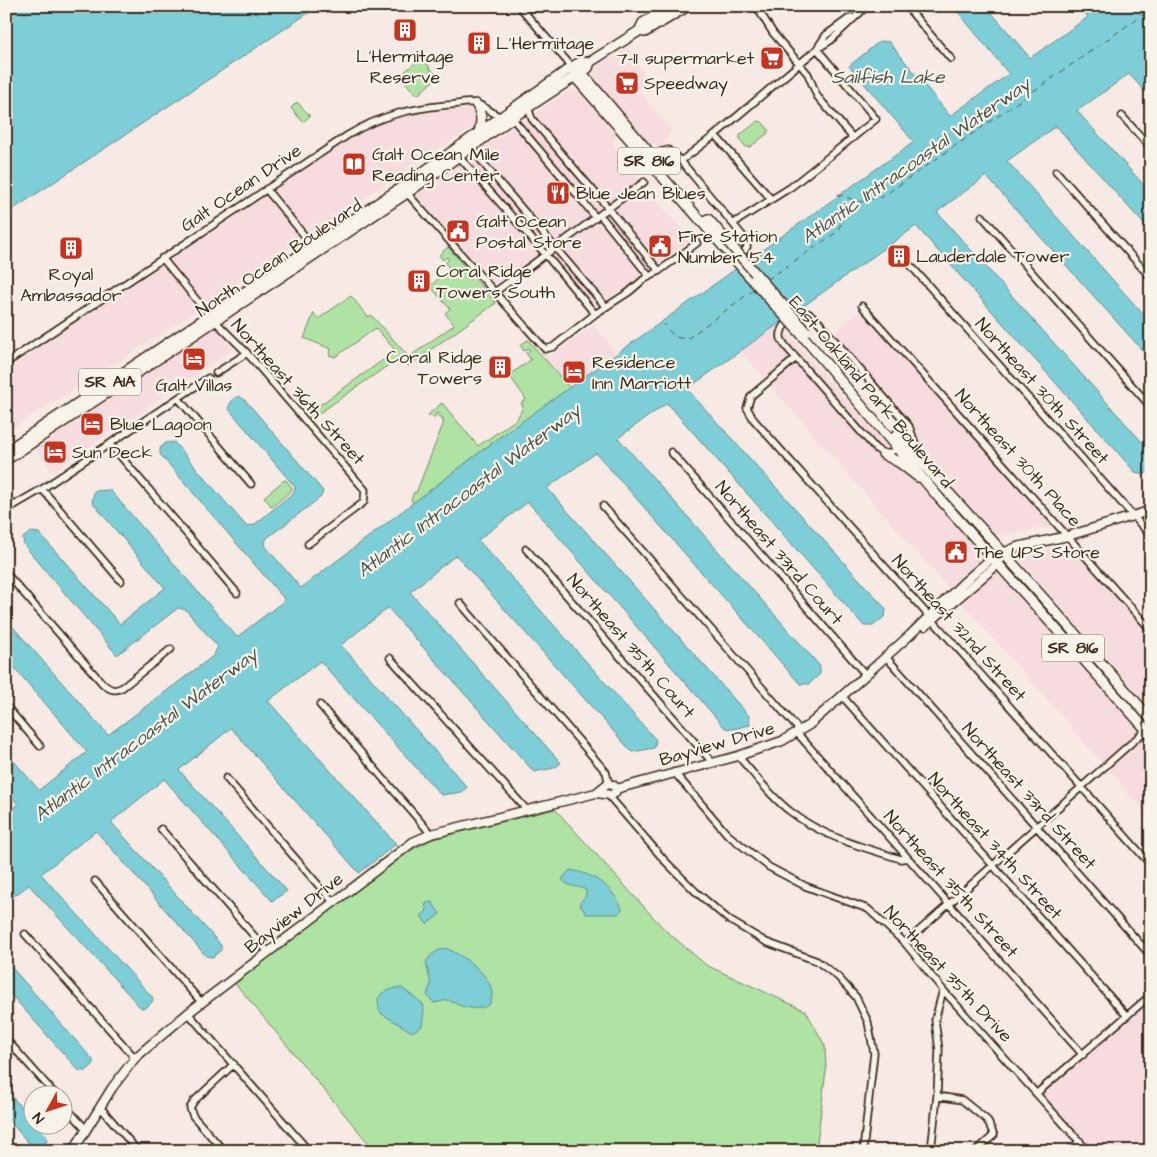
<svg xmlns="http://www.w3.org/2000/svg" width="1157" height="1157" viewBox="0 0 1157 1157" font-family="'Architects Daughter',sans-serif">
  <style>
    .built { fill: #f7dcdf }
    .green { fill: #afe3a4; stroke: #758661 }
    .water { fill: #7dced6; stroke: #638c8c }
    .lines { fill: none; stroke-linecap: round; stroke-linejoin: round }
    .ferry { stroke: #4c534c; stroke-width: 1; stroke-dasharray: 6 5; stroke-linecap: butt }
    .street-casing { stroke: #3b2a1e; stroke-width: 9 }
    .secondary-casing { stroke: #3b2a1e; stroke-width: 11 }
    .primary-casing { stroke: #3b2a1e; stroke-width: 12 }
    .street { stroke: #f7f3e8; stroke-width: 5.5 }
    .secondary { stroke: #f7f3e8; stroke-width: 8 }
    .primary { stroke: #f7f3e8; stroke-width: 9 }
    .primary-bridge-casing { stroke: #3b2a1e; stroke-width: 12; stroke-linecap: butt }
    .primary-bridge { stroke: #f7f3e8; stroke-width: 9 }
    .labels { text-anchor: middle; dominant-baseline: central; stroke-width: 4.5; stroke-linejoin: round; paint-order: stroke }
    .shield { fill: #f7f3e8; stroke: #73665b; stroke-width: 1 }
    .shield-label { font-size: 16px; font-weight: bold; fill: #3b2a1e }
    .poi-label { font-size: 18px; fill: #3b2a1e; stroke: #f7f3e8; text-anchor: start }
    .street-label { font-size: 18px; fill: #3b2a1e; stroke: #f7f3e8 }
    .water-label { font-size: 19px; font-style: italic; fill: #4c534c; stroke: #f7f3e8 }
  </style>
  <rect width="100%" height="100%" fill="#f7e9e4"/>
  <filter id="ink" filterUnits="userSpaceOnUse"><feTurbulence type="fractalNoise" baseFrequency=".02" numOctaves="2"/><feDisplacementMap in="SourceGraphic" scale="10" xChannelSelector="R" yChannelSelector="G"/><feConvolveMatrix kernelMatrix="1 2 1 2 8 2 1 2 1" color-interpolation-filters="sRGB"/></filter>
  <g filter="url(#ink)">
    <path class="built" d="M628,47L644,74L647,82L638,90L671,130L662,148L647,142L592,79L595,67Z
      M574,90L583,93L618,133L613,141L620,157L691,240L637,280L589,311L547,261L503,294L415,193L567,92Z
      M466,109H472L479,118L476,124L460,136L423,158L197,311L6,432V368L160,267L365,129L387,121L412,115Z
      M861,309L1053,526L1001,536L992,533L934,466L927,453L829,338Z
      M778,324L1151,737V818L740,351Z
      M594,325L617,355L570,388L539,353L546,356L553,355Z
      M214,328L233,349L52,472L36,448Z
      M1069,543L1151,636V708L1016,556Z
      M1151,996V1151H1089L1037,1093Z"/>
    <path class="green" d="M420,59H423L429,66V69H431L437,75L436,78L419,94H416C411,88 402,81 402,74Z
      M297,102L310,116L303,122L291,108Z
      M758,121L762,122L768,129V133L750,147H746L740,140V135Z
      M448,247L496,303L408,366L400,357L311,419L307,414L396,351L376,328L335,357L329,355L331,349L304,338L314,313L318,319L351,296L368,317L371,315L409,357L454,325L445,313L450,309L430,286L450,269L445,263L449,259L447,257L443,260L439,255Z
      M528,340L570,388L500,437L413,503L411,500L414,492L416,493L444,422L442,421L443,418L438,416V414L436,413L434,418L428,415L442,403L478,446L517,419L523,407L521,403L526,399L509,375L531,360L526,353L530,350L528,348L524,351L520,345Z
      M286,480L292,488V490L272,507L264,497L283,481Z
      M555,809L664,929L706,965L806,1011L825,1046L826,1070L816,1151H375L235,983L411,850L433,839Z"/>
    <path class="water" d="M6,6H319L6,214Z
      M953,6H986L1030,58L1088,17L1079,6H1151V98L1129,74L1077,111L1151,193V232L1056,126L1007,161L1151,323V360L986,176L937,212L1151,452V472L1144,474L1135,472L916,226L687,389L886,609L885,616L873,626H864L667,403L618,438L820,666V674L809,684H800L596,453L547,488L749,716L750,725L733,729L725,728L528,502L478,540L656,740L654,748L632,752L456,555L410,592L561,763L554,768L534,772L388,608L341,645L467,787L462,792L441,795L320,661L268,701L396,844L359,873L231,728L179,770L287,891L272,901L164,779L111,822L221,945V950L213,957L206,956L96,831L41,874L153,998L152,1002L146,1008H141L29,885L6,902V813L18,804L6,791V752L39,790L87,752L6,658V619L108,735L213,656L218,647L186,610L178,608L117,655L24,545L23,538L31,532L39,533L120,624L165,588L92,502L94,491L110,490L237,637L285,600L160,454V448L166,443L174,442L246,526L254,525L294,492L295,487L228,408L233,399L239,396L246,401L323,491L321,497L267,538L265,542L266,547L301,588L500,437L914,142L849,66L880,41L889,42L950,116L1009,74Z
      M570,870C593,873 614,888 622,909L618,914H586L580,905V902L586,896V890C576,885 568,888 562,879Z
      M432,902L440,914L427,924L421,916L427,911L425,904Z
      M446,948C464,956 503,981 489,1005C474,1012 462,1007 448,1000L434,1003L427,995L431,984L426,963C430,954 436,951 446,948Z
      M6,961L93,1060V1065L86,1071H79L6,989Z
      M395,988H402L423,1004L424,1010L422,1026L412,1032L382,1014L379,1010L378,999L382,993Z
      M6,1090L32,1119V1124L37,1125L46,1135L47,1141L40,1148H33L6,1117Z"/>
    <g class="lines">
      <path class="ferry" d="M837,194L860,202L882,197L1151,9
        M767,280L837,232L844,218L841,200L837,194
        M661,322L675,337L687,339L756,288"/>
      <g class="street-casing">
        <path id="street" d="M519,6L572,67
          M756,6L773,33L808,74L817,96L853,138
          M906,6L951,59
          M818,47L826,35L851,17
          M528,108L532,119L609,209L659,271
          M1122,116L1151,148
          M715,135L771,199
          M471,147L487,168L606,307
          M460,152L462,160L546,255L595,314
          M654,158L660,152L668,150L681,161L747,241V247L740,258
          M681,161L715,135L817,49L830,41L867,6
          M1056,171L1151,278
          M266,189L313,246
          M406,192L545,349L553,347L595,314L629,292L643,280L659,271L697,243
          M600,215L649,276
          M982,216L1151,407
          M734,223L791,187L876,119L817,49
          M162,258L209,315L247,353L365,490L364,502L308,544
          M912,267L1151,536
          M495,292L644,182
          M862,306L1151,630
          M796,358L875,448C885,456 889,455 898,447
          M6,363L348,135C381,115 409,109 447,105C455,105 465,102 473,103C488,105 495,120 512,118L581,199L596,218
          M216,373L247,353
          M178,398L251,484
          M110,444L237,593
          M671,452L866,675
          M920,457L909,426L817,320C814,317 809,312 803,312C793,313 779,328 781,338C783,345 791,352 796,358L751,396L747,408L754,420L1151,865
          M42,489L121,581
          M603,506L800,731
          M6,510L42,489L208,378
          M526,549L712,762
          M6,573L103,684C111,690 114,692 123,687L171,649
          M460,603L606,772L609,784
          M886,657L1151,956
          M390,658L527,810
          M842,696L1127,1016
          M320,705L431,834
          M6,706L40,746
          M797,733L1083,1055
          M738,756C755,775 771,797 791,812C823,837 862,847 901,859L908,858
          M674,772L727,834L769,867L805,886L868,909L905,943L943,990L1088,1151
          M226,778L333,902
          M609,796L665,861L695,891L729,920L766,942L817,961L838,977L856,997L868,1022L874,1053L863,1151
          M161,829L268,952
          M95,881L202,1003
          M25,934L135,1058
          M905,943L1146,730
          M188,1013L309,1151
          M6,1039L55,1094
          M1037,1093L1151,995
          M937,1096L962,1100L987,1120L994,1135L976,1151
          M62,1103L86,1129
          M100,1107L138,1151
          M224,1151L193,1116L190,1108L194,1101L234,1064
          M931,1151L937,1096L939,1050L935,1020L943,990
          M1069,1151L1080,1141"/>
      </g>
      <g class="secondary-casing">
        <path id="secondary" d="M925,626L998,564L1000,560
          M596,793L612,795L615,793L616,789L738,756L782,741L809,725L842,696L910,635L963,583L993,557L1017,547L1068,536L1133,516L1151,510
          M73,1151L112,1088L135,1058L188,1013L413,842L431,834L596,793L607,784L613,785L616,789"/>
      </g>
      <g class="primary-casing">
        <path id="primary" d="M639,31L645,32L688,6
          M576,69L581,72L653,157
          M574,72L575,77L772,302
          M476,104C482,114 482,120 479,132
          M708,219L728,242
          M755,273L777,298
          M802,335L940,499L1151,735
          M896,435L990,538L1151,719
          M6,451L402,187L572,67L581,62H590
          M883,454L900,463L918,477
          M6,460L407,193L512,118L588,68L590,62L639,31L643,23L672,6"/>
      </g>
      <use href="#street" class="street"/>
      <use href="#secondary" class="secondary"/>
      <use href="#primary" class="primary"/>
      <g class="primary-bridge-casing">
        <path id="primary-bridge" d="M728,242L755,273
          M777,298L806,331
          M772,302L802,335"/>
      </g>
      <use href="#primary-bridge" class="primary-bridge"/>
    </g>
  </g>
  <defs>
    <g id="building-square" transform="scale(1.25)"><rect x="-9" y="-9" width="18" height="18" rx="4" fill="#c8321e" stroke="#f7f3e8"/><path d="M-4-6H4V6H1V3H-1V6H-4ZM-2.5-4.3h1.7v1.8h-1.7ZM.8-4.3h1.7v1.8H.8ZM-2.5-1h1.7V.8h-1.7ZM.8-1h1.7V.8H.8Z" fill="#fff"/></g>
    <g id="supermarket-square" transform="scale(1.25)"><rect x="-9" y="-9" width="18" height="18" rx="4" fill="#c8321e" stroke="#f7f3e8"/><path d="M-6-5.5h2.5l.6 2H6L4.5 2H-2.5L-4.4-4H-6ZM-1.5 3.2a1.3 1.3 0 1 0 .1 0ZM3 3.2a1.3 1.3 0 1 0 .1 0Z" fill="#fff"/></g>
    <g id="library-square" transform="scale(1.25)"><rect x="-9" y="-9" width="18" height="18" rx="4" fill="#c8321e" stroke="#f7f3e8"/><path d="M-6-4Q-3-5.5-.7-3.5V5Q-3 3-6 4ZM6-4Q3-5.5 .7-3.5V5Q3 3 6 4Z" fill="#fff"/></g>
    <g id="restaurant-square" transform="scale(1.25)"><rect x="-9" y="-9" width="18" height="18" rx="4" fill="#c8321e" stroke="#f7f3e8"/><path d="M-5-6h1v4h1v-4h1v4h1v-4h1v5L-1.5 .5V6h-2V.5L-5-1ZM5-6V6H3V1.5H1.5Q1.5-4 5-6Z" fill="#fff"/></g>
    <g id="civic-square" transform="scale(1.25)"><rect x="-9" y="-9" width="18" height="18" rx="4" fill="#c8321e" stroke="#f7f3e8"/><path d="M-.6-6.5H3V-4.5H.6V-3L4-1V1h2V6H-6V1h2V-1L-.6-3ZM-1.2 2.5V6h2.4V2.5Z" fill="#fff"/></g>
    <g id="hotel-square" transform="scale(1.25)"><rect x="-9" y="-9" width="18" height="18" rx="4" fill="#c8321e" stroke="#f7f3e8"/><path d="M-6-4.5h1.5V1H6V5H4.5V3h-9V5H-6ZM-4 0a1.8 1.8 0 1 1 3.6 0ZM.5 0V-2.5h3Q6-2.5 6 0Z" fill="#fff"/></g>
  </defs>
  <g fill-rule="evenodd">
    <use href="#building-square" x="405" y="30"/>
    <use href="#building-square" x="479" y="43"/>
    <use href="#supermarket-square" x="772" y="58"/>
    <use href="#supermarket-square" x="627" y="83"/>
    <use href="#library-square" x="354" y="164"/>
    <use href="#restaurant-square" x="558" y="193"/>
    <use href="#civic-square" x="458" y="231"/>
    <use href="#civic-square" x="660" y="246"/>
    <use href="#building-square" x="71" y="248"/>
    <use href="#building-square" x="899" y="256"/>
    <use href="#building-square" x="419" y="281"/>
    <use href="#hotel-square" x="194" y="359"/>
    <use href="#building-square" x="500" y="367"/>
    <use href="#hotel-square" x="574" y="372"/>
    <use href="#hotel-square" x="92" y="424"/>
    <use href="#hotel-square" x="55" y="452"/>
    <use href="#civic-square" x="956" y="552"/>
  </g>
  <g class="labels">
    <g class="shield">
      <rect x="618" y="147.5" width="62" height="27" rx="4"/>
      <rect x="79" y="368.5" width="62" height="27" rx="4"/>
      <rect x="1042" y="634.5" width="62" height="27" rx="4"/>
    </g>
    <g class="shield-label">
      <text x="649" y="161">SR 816</text>
      <text x="110" y="382">SR A1A</text>
      <text x="1073" y="648">SR 816</text>
    </g>
    <g class="poi-label">
      <text x="496" y="43">L'Hermitage</text>
      <text x="405" y="56" text-anchor="middle">L'Hermitage<tspan x="405" dy="21">Reserve</tspan></text>
      <text x="754" y="58" text-anchor="end">7-11 supermarket</text>
      <text x="644" y="83">Speedway</text>
      <text x="372" y="154">Galt Ocean Mile<tspan x="372" dy="21">Reading Center</tspan></text>
      <text x="576" y="193">Blue Jean Blues</text>
      <text x="476" y="221">Galt Ocean<tspan x="476" dy="21">Postal Store</tspan></text>
      <text x="678" y="236">Fire Station<tspan x="678" dy="21">Number 54</tspan></text>
      <text x="916" y="256">Lauderdale Tower</text>
      <text x="436" y="271">Coral Ridge<tspan x="436" dy="21">Towers South</tspan></text>
      <text x="71" y="274" text-anchor="middle">Royal<tspan x="71" dy="21">Ambassador</tspan></text>
      <text x="482" y="357" text-anchor="end">Coral Ridge<tspan x="482" dy="21">Towers</tspan></text>
      <text x="592" y="362">Residence<tspan x="592" dy="21">Inn Marriott</tspan></text>
      <text x="194" y="385" text-anchor="middle">Galt Villas</text>
      <text x="110" y="424">Blue Lagoon</text>
      <text x="72" y="452">Sun Deck</text>
      <text x="974" y="552">The UPS Store</text>
    </g>
    <g class="street-label">
      <text transform="translate(241 188) rotate(-34)">Galt Ocean Drive</text>
      <text transform="translate(279 258) rotate(-34)">North Ocean Boulevard</text>
      <text transform="translate(1042 391) rotate(48)">Northeast 30th Street</text>
      <text transform="translate(298 392) rotate(48)">Northeast 36th Street</text>
      <text transform="translate(871 392) rotate(50)">East Oakland Park Boulevard</text>
      <text transform="translate(1018 458) rotate(48)">Northeast 30th Place</text>
      <text transform="translate(779 553) rotate(49)">Northeast 33rd Court</text>
      <text transform="translate(959 628) rotate(48)">Northeast 32nd Street</text>
      <text transform="translate(631 646) rotate(49)">Northeast 35th Court</text>
      <text transform="translate(717 744) rotate(-16)">Bayview Drive</text>
      <text transform="translate(1029 796) rotate(48)">Northeast 33rd Street</text>
      <text transform="translate(995 846) rotate(48)">Northeast 34th Street</text>
      <text transform="translate(951 884) rotate(48)">Northeast 35th Street</text>
      <text transform="translate(294 913) rotate(-38)">Bayview Drive</text>
      <text transform="translate(948 974) rotate(47)">Northeast 35th Drive</text>
    </g>
    <g class="water-label">
      <text x="888" y="77">Sailfish Lake</text>
      <text transform="translate(916 161) rotate(-35)">Atlantic Intracoastal Waterway</text>
      <text transform="translate(469 491) rotate(-37)">Atlantic Intracoastal Waterway</text>
      <text transform="translate(146 735) rotate(-37)">Atlantic Intracoastal Waterway</text>
    </g>
  </g>
  <rect width="1157" height="1157" fill="none" stroke="#f7f3e8" stroke-width="25"/>
  <rect x="12" y="12" width="1132" height="1132" fill="none" stroke="#3b2a1e" stroke-width="2" filter="url(#ink)"/>
  <g transform="translate(48 1110) rotate(230)"><circle r="24" fill="#f7f3e8" stroke="#aca397"/>
  <path d="M0-4L9 19L0 12L-9 19Z" fill="#c8321e"/>
  <text y="-8" font-size="14" font-weight="bold" text-anchor="middle" fill="#3b2a1e">N</text>
  </g>
</svg>
